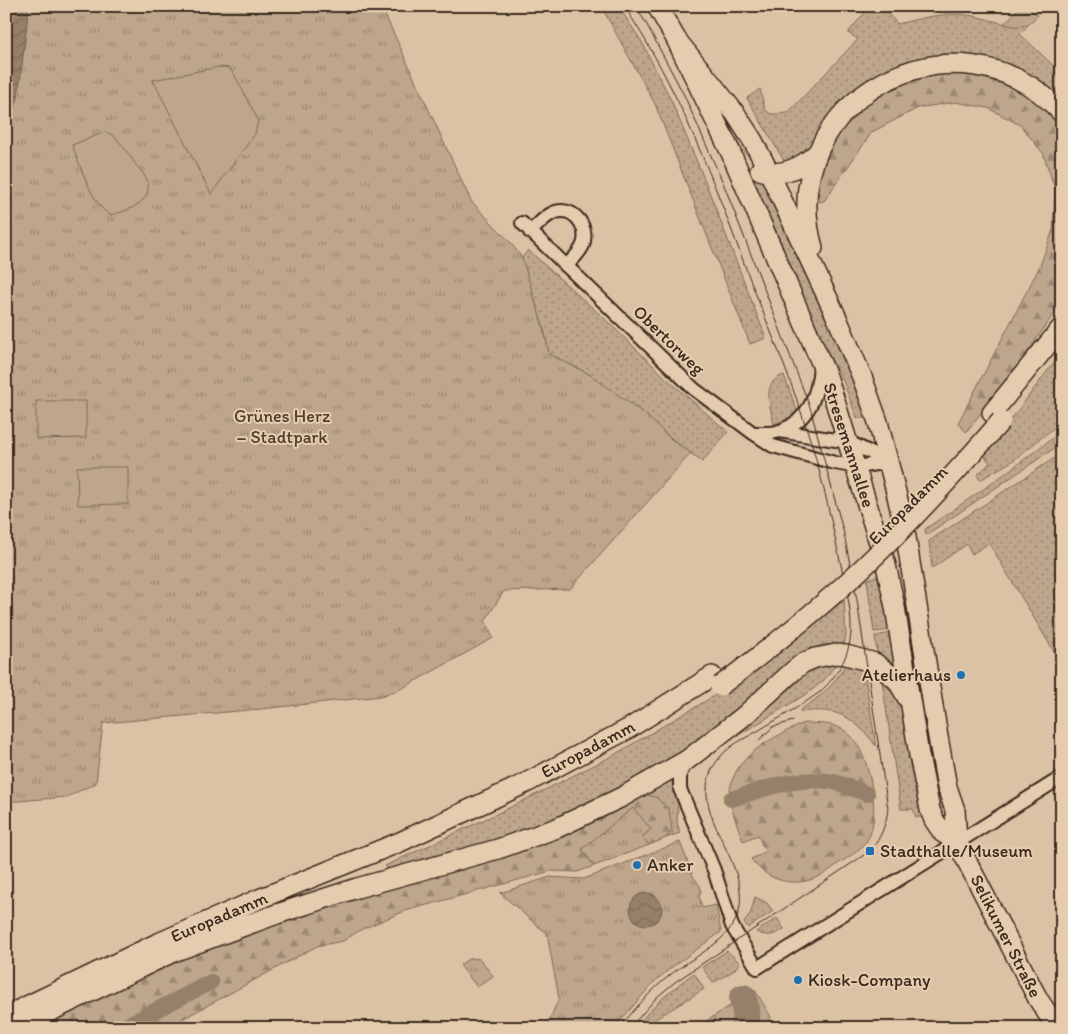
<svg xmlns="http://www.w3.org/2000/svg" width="1068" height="1034" viewBox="0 0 1068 1034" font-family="Itim,sans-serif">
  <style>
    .grass { fill: url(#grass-dots); stroke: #7c6855 }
    .forest { fill: url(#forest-firs); stroke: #7c6855 }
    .park { fill: url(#park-tufts); stroke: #7c6855 }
    .garden { fill: #bea68c; stroke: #7c6855 }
    .water { fill: url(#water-waves); stroke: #725e4c }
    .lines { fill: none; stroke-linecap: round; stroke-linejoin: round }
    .canal { stroke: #96806a; stroke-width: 16 }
    .river { stroke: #96806a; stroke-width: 28 }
    .street-casing { stroke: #3b2a1e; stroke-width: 16 }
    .secondary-casing { stroke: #3b2a1e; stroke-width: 22 }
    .street { stroke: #e6ccae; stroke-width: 12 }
    .secondary { stroke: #e6ccae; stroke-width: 19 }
    .tram { stroke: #3b2a1e; stroke-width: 1 }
    .secondary-bridge-casing { stroke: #3b2a1e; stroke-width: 22; stroke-linecap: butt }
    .secondary-bridge { stroke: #e6ccae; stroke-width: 19 }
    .poi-dot { fill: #1f6fb2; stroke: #e6ccae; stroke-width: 2 }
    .labels { text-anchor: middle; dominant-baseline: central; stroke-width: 4; stroke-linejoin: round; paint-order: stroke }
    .street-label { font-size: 18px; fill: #3b2a1e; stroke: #e6ccae }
    .park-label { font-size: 18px; fill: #4f3d2e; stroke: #e6ccae }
    .poi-label { font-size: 18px; fill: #3b2a1e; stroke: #e6ccae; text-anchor: start }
  </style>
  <defs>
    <pattern id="grass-dots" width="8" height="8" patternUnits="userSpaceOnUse" patternTransform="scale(1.25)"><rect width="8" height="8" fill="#bea68c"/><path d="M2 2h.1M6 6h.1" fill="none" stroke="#9c8772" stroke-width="1.8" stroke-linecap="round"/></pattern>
    <pattern id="forest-firs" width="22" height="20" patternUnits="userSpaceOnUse" patternTransform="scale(1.25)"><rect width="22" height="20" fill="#bea68c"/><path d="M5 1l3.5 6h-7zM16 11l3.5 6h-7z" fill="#9c8772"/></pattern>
    <pattern id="park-tufts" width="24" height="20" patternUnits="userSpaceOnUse" patternTransform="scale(1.25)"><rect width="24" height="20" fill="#bea68c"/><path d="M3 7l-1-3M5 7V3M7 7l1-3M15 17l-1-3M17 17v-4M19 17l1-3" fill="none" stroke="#9c8772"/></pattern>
    <pattern id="water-waves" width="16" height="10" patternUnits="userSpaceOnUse" patternTransform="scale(1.25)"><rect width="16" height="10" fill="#96806a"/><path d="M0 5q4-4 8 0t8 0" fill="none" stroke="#7c6957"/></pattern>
  </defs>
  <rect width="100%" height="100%" fill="#dcc2a5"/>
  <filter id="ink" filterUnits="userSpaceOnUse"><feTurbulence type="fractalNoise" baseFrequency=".02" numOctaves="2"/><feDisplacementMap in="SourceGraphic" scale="10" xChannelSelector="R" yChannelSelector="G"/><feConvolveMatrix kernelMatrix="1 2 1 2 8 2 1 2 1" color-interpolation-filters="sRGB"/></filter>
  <g filter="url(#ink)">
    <path class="grass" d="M601,6H618L642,42L671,100L705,181L766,338L750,344L655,104Z
      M863,6H891L886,12L898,24C921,18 944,12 968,15C989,18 1007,28 1029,24L1020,34L1062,74V102L1034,80L1004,65L968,58H933L898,65L863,84L833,113L813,146L786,164L747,98L760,89L765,110L771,114L788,113L858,39L848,33L866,11Z
      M720,111H724L745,140L752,159C733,145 729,131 720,111Z
      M749,173L766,179L823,304L869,418H857L842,378L825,349Z
      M528,250L606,320L667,379L728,432L702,462L589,374L549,354L544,330L522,258Z
      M1062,352V421L1014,460L980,480L977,475L990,463L984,455Z
      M784,375L797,411L790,418L774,424C770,405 761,382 784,375Z
      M1062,431V443L926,535L925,529L991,484Z
      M1062,453V665L989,543L972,554L967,544L932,568L929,541Z
      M880,574L891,630L874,632L867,580Z
      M844,600L846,634L844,646L825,644L803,652L778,672L739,708L697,741L646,775L585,808L496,843L388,869L385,866L511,807L612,756L721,692L786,646Z
      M891,633L896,666L877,652L875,636Z
      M916,643L944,807L938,810L908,644Z
      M836,664L824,680L808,693L737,736L802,678L801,675L821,665Z
      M845,665L864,670L876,746C854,717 838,707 801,712L800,710C821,696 833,687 845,665Z
      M882,681L895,695L904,715L924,817H916L913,809H901Z
      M673,779L678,802L677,822L680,833L666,838L672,830L646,794Z
      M755,897L767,903L773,911L748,928L744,923L751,912Z
      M777,918L784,929C774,936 767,937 756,932Z
      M727,951L740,963L733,971L713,983L702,967Z
      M694,973L704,989L641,1028H635C652,1006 672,989 694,973Z"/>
    <path class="forest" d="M934,72H965L1002,79L1052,110L1062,124V302L1022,360L966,432L958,423L1040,266L1053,230L1055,189L1043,153L1020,125L988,108L955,102L918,108L872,132L824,201L815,202L827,150L844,122L868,100L903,81Z
      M804,723C819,724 835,722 848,733C869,750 881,812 869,837C863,848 851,856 841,862C833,867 826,874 818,877C793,888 767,881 751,859L765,852L758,835L743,841C738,827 732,812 729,797C729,793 730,789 731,785C738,753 776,736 804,723Z
      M646,794L657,798L669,810L672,830L666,838L649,845L642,837L651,829L582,849L594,866L577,872L551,871L405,911L362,929L343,941L317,946L166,1028H132L214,986L209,977L110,1028H33L196,951L279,919L561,836L612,813Z"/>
    <path class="park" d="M6,6H381L471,201L510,242L522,258L544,330L549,354L589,374L645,414L671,439L691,453L570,589L504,591L485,621L493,638L399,690L381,696L261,709L103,723L96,783L67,797L6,802Z
      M633,808L651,829L642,837L649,845L594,866L582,849Z
      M680,842L693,876L700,886L701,891L699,896L702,908L716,905L721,932L672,967L654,982L614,1028H546L559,998L547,934L500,893L550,877L584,879Z
      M470,958L480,959L493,976L477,987L460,965Z
      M755,990L771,1017L766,1028H695Z"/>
    <path class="garden" d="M1021,6H1027L1038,15C1026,28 1021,28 1004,24Z
      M219,67L229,68L235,76L258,120L255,134L211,194L153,80Z
      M105,132C117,134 125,150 132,159C136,166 143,172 146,178C157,201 126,212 110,215C92,204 80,165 72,145Z
      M36,401H86V438L36,439Z
      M77,467H128V504L78,505Z"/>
    <path class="water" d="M6,6H29L18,98C16,104 14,110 6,110Z
      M630 909a16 16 0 1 1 32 0a16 16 0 1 1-32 0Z"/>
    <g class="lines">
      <path class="canal" d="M731,799C765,789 799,775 834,782C845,785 856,790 867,794
        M121,1028L211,982"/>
      <path class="river" d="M743,998C746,1009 748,1017 744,1028"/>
      <g class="street-casing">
        <path id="street" d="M522,223L694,389L753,433L773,446L835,463L857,467L889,462
          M530,232C537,226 543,218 551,214C571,203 590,225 583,245C580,253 572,260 566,266
          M779,431L849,442L889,462
          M753,433C761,433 772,434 780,431C810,420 818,394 820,365
          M687,760L680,774V789L714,870L732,926L757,968L1062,777"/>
      </g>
      <g class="secondary-casing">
        <path id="secondary" d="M657,6L676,39L731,153L828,379L886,565L895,607L919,755L930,810L934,820L943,833L957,842
          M676,39L735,113L753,141L769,172L837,318L862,377L878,422L897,496L905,531L938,737L947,787L955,810L957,842L1038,999L1057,1028
          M760,170C781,178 802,167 817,153
          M813,248C771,100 958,0 1062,113
          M992,413L1062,327
          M162,956L277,914L357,888L498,849L557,828L622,797L687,760L744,716L793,671L803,663L815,658L836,654L846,655L875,663L897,680L908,699
          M6,1016L156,944L259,899L400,842L524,784L628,729L712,676
          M16,1028L173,952"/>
      </g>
      <use href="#street" class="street"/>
      <use href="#secondary" class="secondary"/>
      <path class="tram" d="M772,727L793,721
        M758,741L773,727
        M619,1028C635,1009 650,991 669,976C691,957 725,945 737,917C758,862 675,808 721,756C730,745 744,739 756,732C777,719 800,707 820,692C837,676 849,657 851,633C852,605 842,571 836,543C827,500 817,457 802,415C786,367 766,321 748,274C714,182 679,88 624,6
        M630,1028L657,997L675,982L870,851C881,838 886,825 888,809L857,600L844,534L810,407L724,185L684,95L646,23L635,6"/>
      <g class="secondary-bridge-casing">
        <path id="secondary-bridge" d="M720,686C773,646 826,604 874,557C919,514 960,468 1001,421"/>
      </g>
      <use href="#secondary-bridge" class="secondary-bridge"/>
    </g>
  </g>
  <g class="poi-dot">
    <circle cx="961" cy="675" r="5"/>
    <rect x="865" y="846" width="10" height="10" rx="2.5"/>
    <circle cx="637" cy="865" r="5"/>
    <circle cx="798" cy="980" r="5"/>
  </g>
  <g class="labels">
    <g class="street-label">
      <text transform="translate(669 340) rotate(44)">Obertorweg</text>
      <text transform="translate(849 445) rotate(72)">Stresemannallee</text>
      <text transform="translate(908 505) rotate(-45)">Europadamm</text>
      <text transform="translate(588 749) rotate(-28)">Europadamm</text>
      <text transform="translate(219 917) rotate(-23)">Europadamm</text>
      <text transform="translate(1006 936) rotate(63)">Selikumer Straße</text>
    </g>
    <g class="park-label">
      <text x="282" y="416">Grünes Herz<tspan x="282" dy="21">– Stadtpark</tspan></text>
    </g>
    <g class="poi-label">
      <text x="951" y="675" text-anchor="end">Atelierhaus</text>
      <text x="880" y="851">Stadthalle/Museum</text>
      <text x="647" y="865">Anker</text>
      <text x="808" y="980">Kiosk-Company</text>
    </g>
  </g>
  <rect width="1068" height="1034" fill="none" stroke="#e6ccae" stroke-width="25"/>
  <rect x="12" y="12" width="1043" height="1009" fill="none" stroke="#3b2a1e" stroke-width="2" filter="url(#ink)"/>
</svg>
